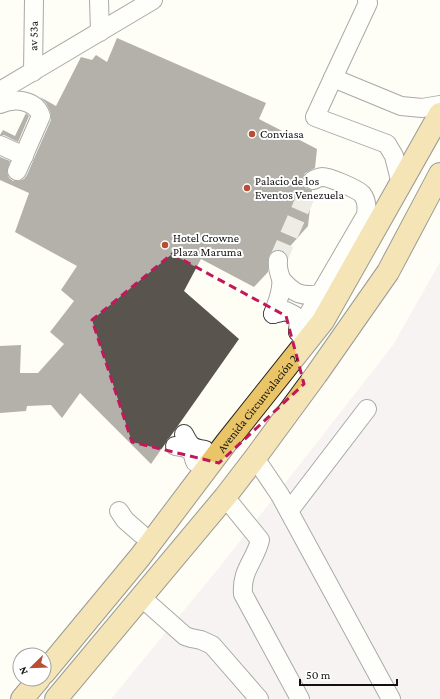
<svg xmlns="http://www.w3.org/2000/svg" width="440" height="699" viewBox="0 0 440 699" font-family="'Crimson Pro',serif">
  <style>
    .industrial { fill: #eee6ed }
    .building { fill: #59554e }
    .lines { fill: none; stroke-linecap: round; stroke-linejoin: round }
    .minor-tunnel { stroke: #dadad3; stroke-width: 18; stroke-dasharray: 18 9; stroke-linecap: butt }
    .minor-casing { stroke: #444; stroke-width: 20 }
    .highway-casing { stroke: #222; stroke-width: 24 }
    .minor { stroke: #fff; stroke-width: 18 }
    .highway { stroke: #eac568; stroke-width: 22 }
    .marked { fill: none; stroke: #c2185b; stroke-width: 3; stroke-dasharray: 8 5; stroke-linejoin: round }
    .poi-dot { fill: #b84e32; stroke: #fff; stroke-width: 1.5 }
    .labels { text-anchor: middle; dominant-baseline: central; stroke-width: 4; stroke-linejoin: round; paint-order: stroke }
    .street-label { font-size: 12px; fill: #111; stroke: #fff }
    .poi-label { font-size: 12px; fill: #111; stroke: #fff; text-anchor: start }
  </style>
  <rect width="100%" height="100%" fill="#fefef5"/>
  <path class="industrial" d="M440,262V699H111L222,564L393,345Z"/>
  <path class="building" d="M117,38L266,103L259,119L317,149L315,168L305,173L303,179V184L306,188L312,190L308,226L285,252L278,250H274L270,254L268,259V272L254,287L201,259L184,291L239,339L170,437L167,440L165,444L151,464L80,393L62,418L51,405L27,406L26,411L0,413V346L21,345L20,373H38L64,344L50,332L74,301L61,290L77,266L15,232L29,193L0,180V157L10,161L7,172L9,178L13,181H18L24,179L27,175L33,161L51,120V115L50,111L46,103L40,97L56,106L81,57L92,60L96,55L107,62Z
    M26,113L29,116L18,142L4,135H0L3,130L15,136Z"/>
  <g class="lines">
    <path class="minor-tunnel" d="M278,260L313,180"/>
    <g class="minor-casing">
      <g id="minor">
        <path d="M99,0L100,32"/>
        <path id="s1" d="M33,72L34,0"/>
        <path d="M333,78L368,3L367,0"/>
        <path d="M0,91L153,0"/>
        <path d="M0,104C14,98 35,99 41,116L17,171"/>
        <path d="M0,145L24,156"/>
        <path d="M401,184L394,156L387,144L315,117L333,78L401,106L422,108L440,105"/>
        <path d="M282,280C294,294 302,297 320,294"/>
        <path d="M273,314C277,303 283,290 281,279C279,271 277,270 278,260"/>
        <path d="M273,314L286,311L294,315L299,321L298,332"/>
        <path d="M298,332L366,215C367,208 367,200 362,194C357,189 330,177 322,177C319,177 316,179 313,180"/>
        <path d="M184,434C190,446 192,448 205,450"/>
        <path d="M175,446L186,448L192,452L195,462"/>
        <path d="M255,458L280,495L391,699"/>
        <path d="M225,497L260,540C255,561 241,570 243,594L300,699"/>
        <path d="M119,511L125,520L141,534"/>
        <path d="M289,511L367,409"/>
        <path d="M141,597L185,636L191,638L201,640L212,645L259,699"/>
      </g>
    </g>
    <g class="highway-casing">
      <g id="highway">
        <path id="s2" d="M44,673L140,557L226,443L323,321L440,114"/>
        <path d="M22,699L39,679"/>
        <path d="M56,699L225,497L255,458L316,375L388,272L440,174"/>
      </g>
    </g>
    <use href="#minor" class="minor"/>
    <use href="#highway" class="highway"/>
  </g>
  <path d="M0 0H440V699H0ZM172,254L286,316L304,384L219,463L132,442L92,320Z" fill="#fefef5" fill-opacity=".55" fill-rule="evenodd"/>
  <path class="marked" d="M172,254L286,316L304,384L219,463L132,442L92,320Z"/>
  <g class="poi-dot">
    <circle cx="252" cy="134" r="4"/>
    <circle cx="247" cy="188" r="4"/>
    <circle cx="165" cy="245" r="4"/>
  </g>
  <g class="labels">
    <g class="street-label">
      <text stroke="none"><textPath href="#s1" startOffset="36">av 53a</textPath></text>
      <text stroke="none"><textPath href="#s2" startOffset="344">Avenida Circunvalación 2</textPath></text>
    </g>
    <g class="poi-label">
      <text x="260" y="134">Conviasa</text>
      <text x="255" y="181">Palacio de los<tspan x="255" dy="14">Eventos Venezuela</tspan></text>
      <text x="173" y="238">Hotel Crowne<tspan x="173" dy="14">Plaza Maruma</tspan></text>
    </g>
  </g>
  <g transform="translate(32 667) rotate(247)"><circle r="19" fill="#ffffff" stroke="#a0a0a0"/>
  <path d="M0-3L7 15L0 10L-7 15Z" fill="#b84e32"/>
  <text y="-6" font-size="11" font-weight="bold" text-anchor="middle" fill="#111111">N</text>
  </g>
  <path d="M300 679v6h97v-6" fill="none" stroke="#111111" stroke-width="2"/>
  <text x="306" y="679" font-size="12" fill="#111111" stroke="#ffffff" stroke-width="3" paint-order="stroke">50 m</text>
</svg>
